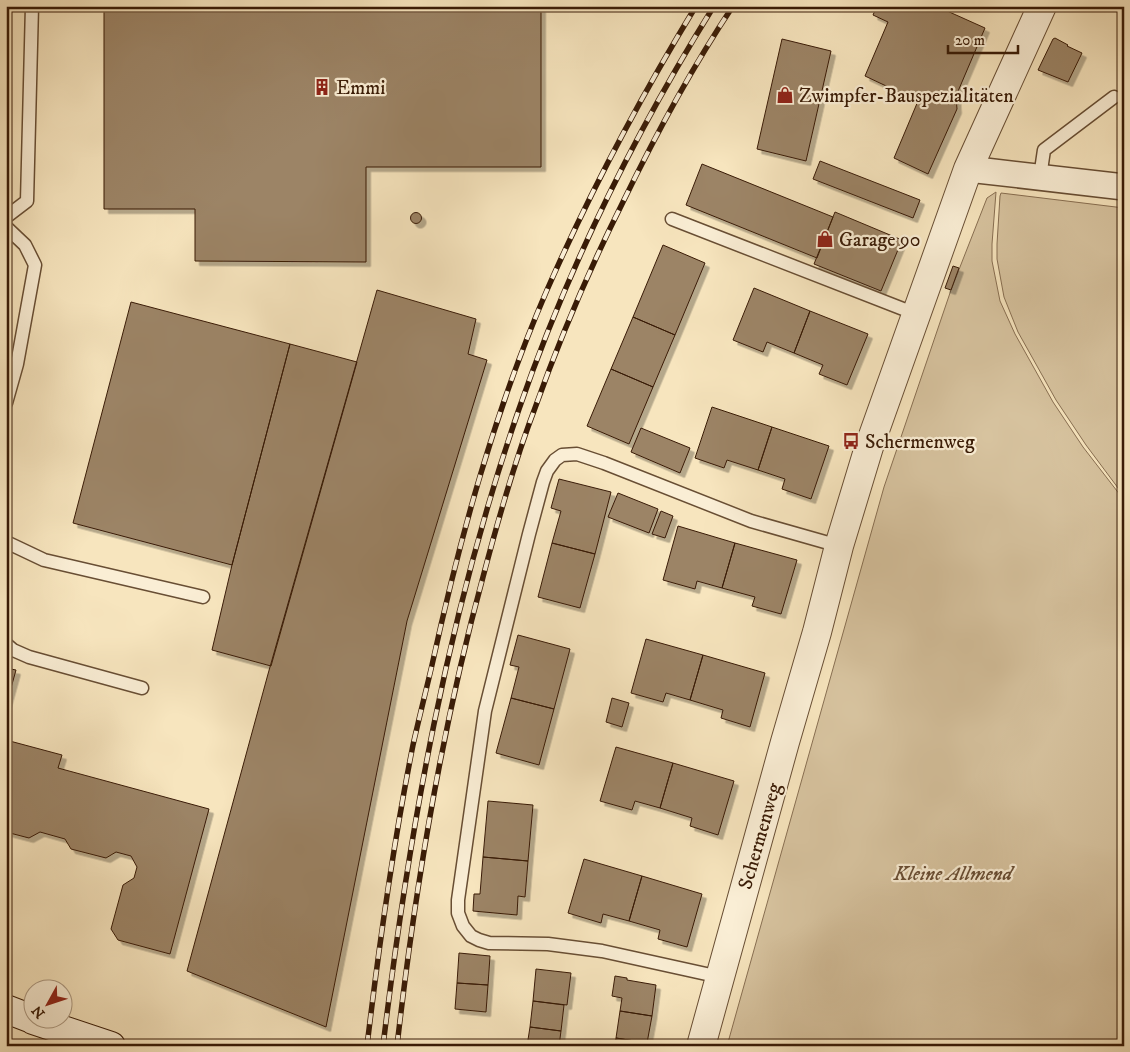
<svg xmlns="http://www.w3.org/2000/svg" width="1130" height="1052" font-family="'IM FELL DW Pica',serif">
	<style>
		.green { fill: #d7c39f; stroke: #886f52 }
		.building { fill: #9c8466; stroke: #391b06; filter: url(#shadow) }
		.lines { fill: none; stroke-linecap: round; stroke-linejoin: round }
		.service-casing { stroke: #684e34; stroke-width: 15 }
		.minor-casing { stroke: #684e34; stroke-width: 28 }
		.tertiary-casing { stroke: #684e34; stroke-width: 30 }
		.secondary-casing { stroke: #391b06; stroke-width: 30 }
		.service { stroke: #faeed5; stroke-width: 12 }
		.minor { stroke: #faeed5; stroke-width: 25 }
		.tertiary { stroke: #faeed5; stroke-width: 28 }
		.secondary { stroke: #faeed5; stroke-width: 28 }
		.rail-casing { stroke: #391b06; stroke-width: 5.5 }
		.rail { stroke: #faeed5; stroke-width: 4; stroke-dasharray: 11; stroke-linecap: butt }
		.labels { text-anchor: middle; stroke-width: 4.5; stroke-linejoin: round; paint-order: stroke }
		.poi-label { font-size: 20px; fill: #391b06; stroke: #faeed5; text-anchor: start }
		.street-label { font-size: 20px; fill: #391b06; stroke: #faeed5 }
		.park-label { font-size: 20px; font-style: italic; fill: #684d34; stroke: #faeed5 }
	</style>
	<defs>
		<filter id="shadow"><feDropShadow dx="4.5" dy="4.5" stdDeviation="0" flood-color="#0004"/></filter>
	</defs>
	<rect width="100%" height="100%" fill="#f7e5be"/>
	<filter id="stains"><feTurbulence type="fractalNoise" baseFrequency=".004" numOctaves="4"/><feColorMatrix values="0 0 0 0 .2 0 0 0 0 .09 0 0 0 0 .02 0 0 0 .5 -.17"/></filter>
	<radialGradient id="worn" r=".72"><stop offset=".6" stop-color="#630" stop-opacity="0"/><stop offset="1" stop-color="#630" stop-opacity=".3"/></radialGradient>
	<path class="green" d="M 996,192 L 992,244 L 992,261 L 1000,301 L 1015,334 L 1053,402 L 1083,447 L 1124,500 L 1124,1046 L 727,1046 L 884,487 L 951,290 L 987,198 Z
		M 1001,193 L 1124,208 L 1124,496 L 1086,445 L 1056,400 L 1018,332 L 1004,297 L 997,259 L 997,244 L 1000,196 Z"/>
	<path class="building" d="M 104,6 L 541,6 L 541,167 L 366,167 L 366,262 L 195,261 L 195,209 L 104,209 Z
		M 877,6 L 936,6 L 985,28 L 956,96 L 957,109 L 928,174 L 894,158 L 918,101 L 865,76 L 888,22 L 873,15 Z
		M 1055,38 L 1068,45 L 1067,46 L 1082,53 L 1068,82 L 1038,70 L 1053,39 Z
		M 782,39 L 831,51 L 806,161 L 757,149 Z
		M 820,161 L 920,200 L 913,218 L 813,179 Z
		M 702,164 L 833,217 L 817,258 L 686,205 Z
		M 835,212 L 902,240 L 881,291 L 814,264 Z
		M410.5 218a5.5 5.5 0 1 1 11 0a5.5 5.5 0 1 1-11 0Z
		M 663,245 L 705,263 L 675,335 L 633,317 Z
		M 953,266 L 959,268 L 951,290 L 945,288 Z
		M 754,288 L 810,311 L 794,353 L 767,342 L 763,352 L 733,340 Z
		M 377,290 L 476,319 L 468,354 L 487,360 L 407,621 L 326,1027 L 187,971 L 268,674 Z
		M 131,302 L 290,344 L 232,565 L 73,523 Z
		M 810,311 L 868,334 L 847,385 L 819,374 L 823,365 L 794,353 Z
		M 633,317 L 675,335 L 653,387 L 611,369 Z
		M 290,344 L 357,362 L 271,666 L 212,650 L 232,565 Z
		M 611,369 L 653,387 L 629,444 L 587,426 Z
		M 712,407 L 772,427 L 758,470 L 727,460 L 724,468 L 695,458 Z
		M 772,427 L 829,446 L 811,499 L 782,489 L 785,479 L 758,470 Z
		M 641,428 L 690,448 L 680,473 L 631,452 Z
		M 559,479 L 611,492 L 595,554 L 552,543 L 561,511 L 551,508 Z
		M 618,493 L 658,509 L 649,533 L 608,517 Z
		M 661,511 L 673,516 L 665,538 L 652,534 Z
		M 678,526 L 735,543 L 722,588 L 697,581 L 695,589 L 663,580 Z
		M 552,543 L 595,554 L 580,608 L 538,597 Z
		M 735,543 L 797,560 L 781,614 L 752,606 L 755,597 L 722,588 Z
		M 518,635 L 570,649 L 554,709 L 511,698 L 519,667 L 510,665 Z
		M 646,639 L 703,655 L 690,700 L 666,693 L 663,702 L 631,693 Z
		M 703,655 L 765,673 L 750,727 L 721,718 L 723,710 L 690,700 Z
		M 6,668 L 16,670 L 6,706 Z
		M 511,698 L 554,709 L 539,765 L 496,753 Z
		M 612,698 L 629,703 L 622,727 L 606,722 Z
		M 6,740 L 62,755 L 58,768 L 209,809 L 170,954 L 118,940 L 111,929 L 123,885 L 134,878 L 137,867 L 131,856 L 116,852 L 106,858 L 71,849 L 65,839 L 40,832 L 29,838 L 6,832 Z
		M 616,747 L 673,763 L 660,808 L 635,801 L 632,810 L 600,801 Z
		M 673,763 L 734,781 L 718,835 L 690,826 L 692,818 L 660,808 Z
		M 488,801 L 533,805 L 528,861 L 483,857 Z
		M 483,857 L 528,861 L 525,897 L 518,896 L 517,915 L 473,911 L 474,894 L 480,894 Z
		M 584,859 L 642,876 L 629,921 L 603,914 L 601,923 L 568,913 Z
		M 642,876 L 702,894 L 687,947 L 658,939 L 660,930 L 629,921 Z
		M 459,953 L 490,956 L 488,985 L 457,983 Z
		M 536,969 L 571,973 L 567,1005 L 533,1001 Z
		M 615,976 L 627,978 L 627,980 L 656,985 L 652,1016 L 620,1011 L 622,998 L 612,996 Z
		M 457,983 L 488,985 L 486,1012 L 455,1009 Z
		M 533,1001 L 564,1005 L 561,1031 L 530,1027 Z
		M 620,1011 L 652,1016 L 647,1043 L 616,1038 Z
		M 530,1027 L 561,1031 L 559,1046 L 527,1046 Z
		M 616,1038 L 647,1043 L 647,1046 L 615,1046 Z
		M 451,1041 L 482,1043 L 482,1046 L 451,1046 Z"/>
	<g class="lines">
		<g class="service-casing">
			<path id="service" d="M 1040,177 L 1044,150 L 1114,97
				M 6,217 L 27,201 L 32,6
				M 672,219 L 916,314
				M 6,227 L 25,245 L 35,265 L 17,364 L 6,403
				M 6,542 L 44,560 L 203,597
				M 6,644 L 13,650 L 29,657 L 142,688
				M 720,977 L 602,951 L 548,944 L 489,943 L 479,940 L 471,936 L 463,926 L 458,913 L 458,900 L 485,711 L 529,534 L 543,482 L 547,471 L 555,460 L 562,455 L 577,454 L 604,463 L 751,521 L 839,546"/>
		</g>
		<g class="minor-casing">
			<path id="minor" d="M 968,169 L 1124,187"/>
		</g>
		<g class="tertiary-casing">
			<path id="tertiary" d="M 701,1046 L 785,742 L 817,632 L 839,546 L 869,447 L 968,169 L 1042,6"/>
		</g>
		<g class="secondary-casing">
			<path id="secondary" d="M 6,1009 L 32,1019
				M 33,1020 L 111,1046"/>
		</g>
		<use href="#service" class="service"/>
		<use href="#minor" class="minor"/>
		<use href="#tertiary" class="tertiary"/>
		<use href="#secondary" class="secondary"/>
		<g class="rail-casing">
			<path id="rail" d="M 367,1046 C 379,945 393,845 413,745 C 419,718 426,691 432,665 C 460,537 495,410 547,290 C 590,192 640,98 696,6
				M 383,1046 C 409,830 448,614 519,409 C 568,267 635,133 714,6
				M 397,1046 C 415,888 441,731 483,577 C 498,520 514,463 535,408 C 560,338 589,270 622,204 C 655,136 691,69 733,6"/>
		</g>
		<use href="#rail" class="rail"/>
	</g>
	<defs>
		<g id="building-bare" transform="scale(1.35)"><path d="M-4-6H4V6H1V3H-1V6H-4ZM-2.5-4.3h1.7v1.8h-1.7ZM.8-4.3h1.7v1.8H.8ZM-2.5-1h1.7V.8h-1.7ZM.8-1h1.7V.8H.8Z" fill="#8f2418" stroke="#faeed5" stroke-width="2.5" paint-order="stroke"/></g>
		<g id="shop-bare" transform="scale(1.35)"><path d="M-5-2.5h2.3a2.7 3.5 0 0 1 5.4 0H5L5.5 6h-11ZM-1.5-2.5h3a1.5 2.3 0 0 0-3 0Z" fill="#8f2418" stroke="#faeed5" stroke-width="2.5" paint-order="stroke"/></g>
		<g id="bus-bare" transform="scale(1.35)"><path d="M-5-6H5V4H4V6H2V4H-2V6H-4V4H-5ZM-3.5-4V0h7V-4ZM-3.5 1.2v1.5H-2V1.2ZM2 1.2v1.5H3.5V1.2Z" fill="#8f2418" stroke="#faeed5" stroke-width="2.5" paint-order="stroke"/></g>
	</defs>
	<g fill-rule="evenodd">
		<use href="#building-bare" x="322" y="87"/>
		<use href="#shop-bare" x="785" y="95"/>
		<use href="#shop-bare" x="825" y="239"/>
		<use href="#bus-bare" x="851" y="441"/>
	</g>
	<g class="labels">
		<g class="poi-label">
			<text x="336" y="94">Emmi</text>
			<text x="799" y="102">Zwimpfer-Bauspezialitäten</text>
			<text x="839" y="246">Garage 90</text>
			<text x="865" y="448">Schermenweg</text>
		</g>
		<g class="street-label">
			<text transform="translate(759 836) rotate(-74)" y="7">Schermenweg</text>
		</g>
		<g class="park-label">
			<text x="953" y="880">Kleine Allmend</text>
		</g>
	</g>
	<rect width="1130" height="1052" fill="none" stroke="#f7e5be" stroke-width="25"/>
	<rect x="8" y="8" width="1115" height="1037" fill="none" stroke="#391b06" stroke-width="2.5"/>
	<rect x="12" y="12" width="1105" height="1027" fill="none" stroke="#391b06"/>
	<g transform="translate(48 1004) rotate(230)"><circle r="24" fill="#faeed5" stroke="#ad9a82"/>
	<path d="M0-4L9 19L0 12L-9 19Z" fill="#8f2418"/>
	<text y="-8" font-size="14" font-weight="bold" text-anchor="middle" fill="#391b06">N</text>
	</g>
	<path d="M948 45v8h70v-8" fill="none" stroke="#391b06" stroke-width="2.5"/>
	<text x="955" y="45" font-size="15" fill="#391b06" stroke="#faeed5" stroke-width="4" paint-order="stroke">20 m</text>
	<rect width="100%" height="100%" filter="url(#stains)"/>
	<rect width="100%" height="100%" fill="url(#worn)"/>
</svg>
